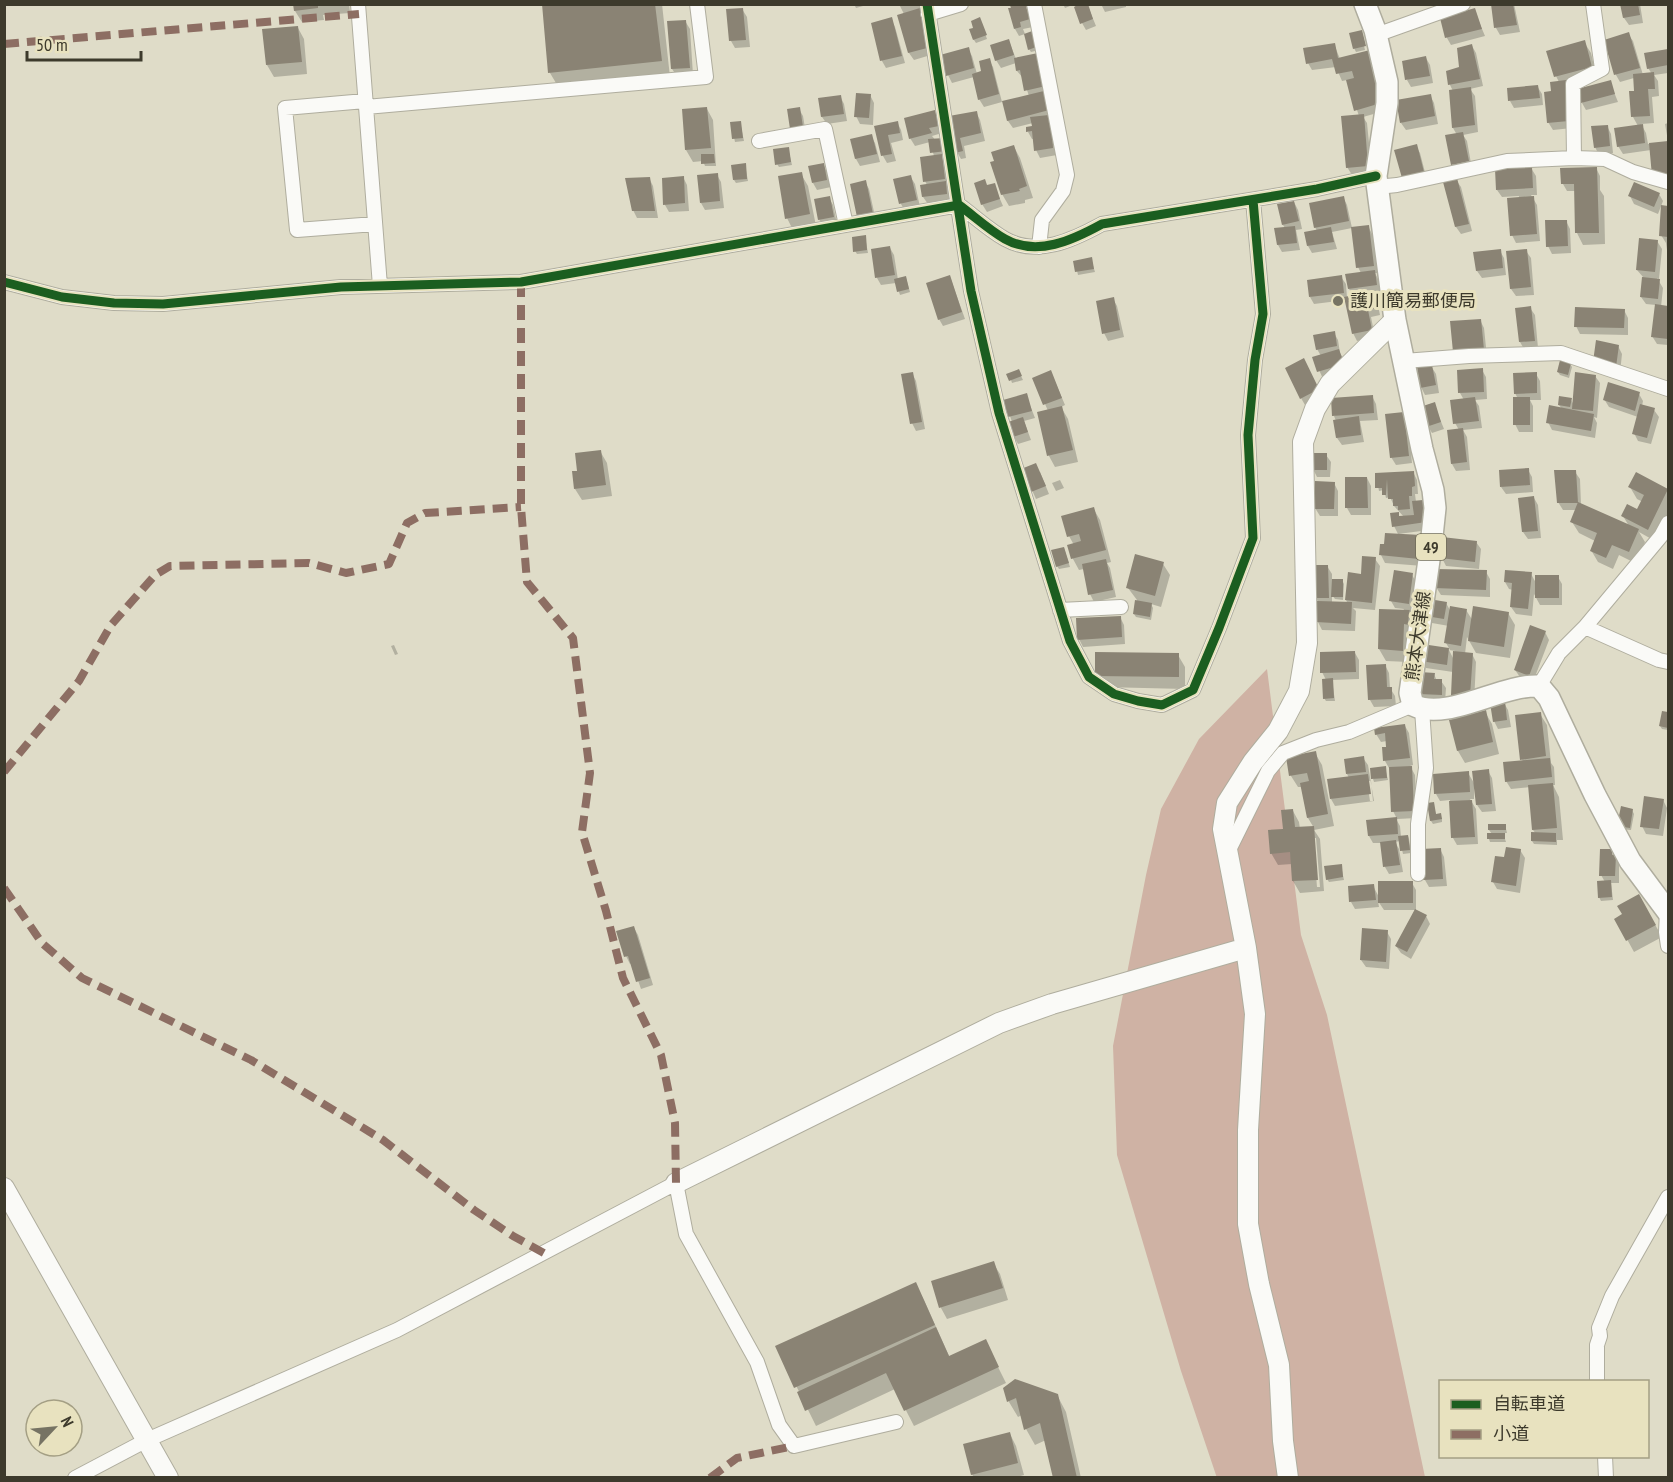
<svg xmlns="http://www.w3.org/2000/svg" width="1673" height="1482" font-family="'PT Sans Narrow','Noto Sans JP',sans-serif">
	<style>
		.forest { fill: #cfb2a4 }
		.shadow { fill: #0003; fill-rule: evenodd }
		.building { fill: #8a8374 }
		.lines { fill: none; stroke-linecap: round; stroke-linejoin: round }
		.street-casing { stroke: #afad9e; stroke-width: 16 }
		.secondary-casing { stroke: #afad9e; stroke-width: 22 }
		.primary-casing { stroke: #afad9e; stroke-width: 24 }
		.street { stroke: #fafaf7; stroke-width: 14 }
		.secondary { stroke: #fafaf7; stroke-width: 20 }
		.primary { stroke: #fafaf7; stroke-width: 21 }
		.quiet { stroke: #8d6e63; stroke-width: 8; stroke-dasharray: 15 8; stroke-linecap: butt }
		.cycleway-casing { stroke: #e8e2bf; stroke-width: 13 }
		.cycleway { stroke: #1b5e20; stroke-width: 9 }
		.poi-dot { fill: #767363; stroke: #e8e2bf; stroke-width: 2 }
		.labels { text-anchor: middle; stroke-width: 6; stroke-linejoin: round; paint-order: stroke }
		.shield { fill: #e8e2bf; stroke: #706c58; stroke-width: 1.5 }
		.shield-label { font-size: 16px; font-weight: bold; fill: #3d3a2c }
		.poi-label { font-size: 18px; fill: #3d3a2c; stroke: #e8e2bf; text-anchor: start }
		.street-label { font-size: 18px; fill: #3d3a2c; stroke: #e8e2bf }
	</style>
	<rect width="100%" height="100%" fill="#dfdcc8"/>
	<path class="forest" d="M 1267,669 L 1301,935 L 1327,1015 L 1425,1477 L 1217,1478 L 1181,1371 L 1117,1155 L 1113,1046 L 1146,875 L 1161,809 L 1199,739 Z"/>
	<path class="shadow" d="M 294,4 L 349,4 L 350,13 L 323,15 L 324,20 L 302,22 L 295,11 Z
		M 543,4 L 662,4 L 670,77 L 559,88 L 550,73 Z
		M 854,4 L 870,4 L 856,8 Z
		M 899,4 L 926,4 L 934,54 L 914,60 L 909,53 L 899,16 L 904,14 Z
		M 1010,4 L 1032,4 L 1033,27 L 1023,29 L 1025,34 L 1019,36 L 1015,29 Z
		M 1063,4 L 1075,4 L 1065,8 Z
		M 1087,4 L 1096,26 L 1086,30 L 1082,23 Z
		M 1101,4 L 1126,4 L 1126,7 L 1105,12 Z
		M 1492,4 L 1514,4 L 1520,32 L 1500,35 L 1496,28 Z
		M 1622,4 L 1640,4 L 1643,23 L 1629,25 L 1624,18 Z
		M 742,9 L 747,17 L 750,47 L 735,48 L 731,41 L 728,11 Z
		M 1474,10 L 1485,36 L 1451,45 L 1447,38 L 1442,19 Z
		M 891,19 L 895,27 L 905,63 L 886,68 L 882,61 L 873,24 Z
		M 685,21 L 690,29 L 693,75 L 677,76 L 672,69 Z
		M 981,22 L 987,39 L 976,43 L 974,40 L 975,29 Z
		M 298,28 L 304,39 L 307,74 L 274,77 L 267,65 L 264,31 Z
		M 1361,33 L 1365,50 L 1356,52 L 1354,48 Z
		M 1628,34 L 1633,41 L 1643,75 L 1652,74 L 1648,68 L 1646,54 L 1668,50 L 1668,73 L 1654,75 L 1658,81 L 1659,96 L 1652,97 L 1654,123 L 1641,124 L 1646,133 L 1648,144 L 1668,142 L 1668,187 L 1660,188 L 1654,176 L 1651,150 L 1623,154 L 1618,146 L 1638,126 L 1633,117 L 1636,92 L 1634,78 L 1620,82 L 1616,75 L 1606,41 Z
		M 1036,35 L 1039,50 L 1031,52 L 1029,49 Z
		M 1009,41 L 1016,59 L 1037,55 L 1057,155 L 1040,158 L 1036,150 L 1034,139 L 1032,139 L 1028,132 L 1033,127 L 1033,123 L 1013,128 L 1008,121 L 1004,102 L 1029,96 L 1023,78 L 1017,71 L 1016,63 L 1001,68 L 996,60 Z
		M 1584,42 L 1591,53 L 1597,79 L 1568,86 L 1572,128 L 1553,130 L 1548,122 L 1553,92 L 1559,82 L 1556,76 Z
		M 1334,44 L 1340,59 L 1374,59 L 1384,111 L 1363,117 L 1367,123 L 1372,173 L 1352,175 L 1347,167 L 1359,116 L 1347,80 L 1342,81 L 1336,67 L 1312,70 L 1308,63 Z
		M 1472,46 L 1476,53 L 1483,86 L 1470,89 L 1475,96 L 1478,132 L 1463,135 L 1467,141 L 1472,169 L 1457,172 L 1453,164 L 1457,135 L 1453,128 L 1451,91 L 1453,91 L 1450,85 L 1447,72 L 1461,69 Z
		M 968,49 L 972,56 L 977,74 L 983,72 L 989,60 L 993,67 L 1002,102 L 984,107 L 979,99 L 974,77 L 952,83 L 948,75 Z
		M 1426,58 L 1430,65 L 1433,83 L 1411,87 L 1407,80 Z
		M 1610,82 L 1618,102 L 1586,110 L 1582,103 Z
		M 1537,86 L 1542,94 L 1543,105 L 1514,108 L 1510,101 Z
		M 870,95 L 874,103 L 873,125 L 860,124 L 856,116 Z
		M 1430,95 L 1434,103 L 1438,124 L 1406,130 L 1401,123 Z
		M 840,96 L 844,104 L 847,121 L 827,124 L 822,117 L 820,99 Z
		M 707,109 L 713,120 L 716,166 L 705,166 L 703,161 L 693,162 L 686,150 Z
		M 799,109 L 803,116 L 806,134 L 789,111 Z
		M 934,112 L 942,133 L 932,136 L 947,154 L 940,155 L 945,163 L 947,186 L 951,201 L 928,204 L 923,197 L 927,185 L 925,181 L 934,156 L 930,142 L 915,146 L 910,138 Z
		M 976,112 L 980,120 L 985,141 L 964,146 L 966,158 L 961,159 L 957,152 L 951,118 Z
		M 740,122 L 744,141 L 735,142 L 731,123 Z
		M 897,122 L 901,130 L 903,140 L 891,143 L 896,161 L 887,163 L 883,156 L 876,127 Z
		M 1668,123 L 1668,141 L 1665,124 Z
		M 1607,126 L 1611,134 L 1613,153 L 1599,155 L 1595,147 Z
		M 871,136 L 875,143 L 880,162 L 860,166 L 856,159 L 852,140 Z
		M 1416,146 L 1420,153 L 1427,180 L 1408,185 Z
		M 1014,147 L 1020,158 L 1033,198 L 1025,200 L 1025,203 L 1009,206 L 1002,194 Z
		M 788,148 L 792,165 L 779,167 L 777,164 Z
		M 823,164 L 827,172 L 831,187 L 817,190 L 813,183 Z
		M 745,165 L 748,181 L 736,183 L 734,180 Z
		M 1531,168 L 1536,176 L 1537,195 L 1531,195 L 1537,205 L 1540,241 L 1516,243 L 1512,235 L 1519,196 L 1502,197 L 1497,190 Z
		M 1596,168 L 1600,176 L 1600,190 L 1604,196 L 1605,244 L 1583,245 L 1577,233 L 1576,191 L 1567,191 L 1563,184 Z
		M 801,174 L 808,186 L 816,226 L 793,230 L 787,218 Z
		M 717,175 L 721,182 L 724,208 L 705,210 L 701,203 Z
		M 910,176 L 915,184 L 920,207 L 905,211 L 901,204 Z
		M 683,177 L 687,185 L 689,211 L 669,212 L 665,205 L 663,179 Z
		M 649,178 L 653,186 L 658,218 L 637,218 L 633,210 Z
		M 1456,180 L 1461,187 L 1472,231 L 1461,234 L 1456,227 L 1445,183 Z
		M 865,182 L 869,189 L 876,221 L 863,224 Z
		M 994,185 L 1003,206 L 987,212 L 982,204 Z
		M 1659,194 L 1663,201 L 1658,214 L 1634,204 L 1630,196 Z
		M 1343,197 L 1347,205 L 1352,228 L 1332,232 L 1337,249 L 1312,253 L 1308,246 L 1317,231 L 1315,227 Z
		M 829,198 L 833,205 L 837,224 L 823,227 L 819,219 Z
		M 1294,202 L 1298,210 L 1302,229 L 1296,230 L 1300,250 L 1282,252 L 1278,245 L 1285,228 L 1283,225 Z
		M 1663,207 L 1668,207 L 1668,257 L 1666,243 L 1661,235 Z
		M 1566,221 L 1570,229 L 1571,253 L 1552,254 L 1548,246 Z
		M 1368,226 L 1372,234 L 1378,273 L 1375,273 L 1378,279 L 1380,292 L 1373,293 L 1377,301 L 1380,315 L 1371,317 L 1375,337 L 1357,341 L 1353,333 L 1346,300 L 1314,304 L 1310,297 L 1341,277 L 1346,284 L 1347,298 L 1354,297 L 1349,289 L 1361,273 L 1358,267 Z
		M 865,237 L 868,253 L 857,254 L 855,251 Z
		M 1657,241 L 1662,249 L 1659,279 L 1657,278 L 1663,288 L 1661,307 L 1668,308 L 1668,345 L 1657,344 L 1652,336 L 1656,305 L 1646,304 L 1641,297 L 1643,277 L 1637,270 Z
		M 890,248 L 894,255 L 898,280 L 906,278 L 910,292 L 900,295 L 896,283 L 881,285 L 877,278 Z
		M 1500,251 L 1504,258 L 1506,275 L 1482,278 L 1477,271 Z
		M 1526,251 L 1531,258 L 1534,295 L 1516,296 L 1511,289 L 1508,253 Z
		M 1091,259 L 1095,272 L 1078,275 L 1075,262 Z
		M 950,277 L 965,319 L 943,326 L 939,319 Z
		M 1113,299 L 1117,306 L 1124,337 L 1108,341 L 1104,333 Z
		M 1530,308 L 1535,315 L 1538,348 L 1524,349 L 1520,342 Z
		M 1624,310 L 1628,318 L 1628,335 L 1580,334 L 1576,326 Z
		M 1480,320 L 1484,328 L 1487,357 L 1455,352 Z
		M 1334,333 L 1338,340 L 1340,353 L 1343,358 L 1323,379 L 1314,358 L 1321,356 L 1317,349 Z
		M 1618,346 L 1622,354 L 1620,373 L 1599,369 Z
		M 1303,360 L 1322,397 L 1305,405 L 1301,398 Z
		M 1570,364 L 1572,367 L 1569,378 L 1560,375 L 1558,372 Z
		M 1431,366 L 1436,374 L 1439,393 L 1425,395 L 1421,387 Z
		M 1482,370 L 1486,377 L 1487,399 L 1475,400 L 1479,406 L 1482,428 L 1463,430 L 1467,437 L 1470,470 L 1456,471 L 1452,464 L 1459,430 L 1455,423 L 1464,400 L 1460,393 Z
		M 1051,372 L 1065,405 L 1061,407 L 1068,419 L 1078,462 L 1055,467 L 1049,456 L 1048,411 L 1034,378 Z
		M 912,373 L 916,381 L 925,429 L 916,431 L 912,423 Z
		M 1020,374 L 1023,380 L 1012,383 L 1011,380 Z
		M 1536,374 L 1540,381 L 1541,400 L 1530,400 L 1533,406 L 1533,432 L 1519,432 L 1515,424 L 1518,399 L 1515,393 Z
		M 1595,376 L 1600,383 L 1597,418 L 1594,417 L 1597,423 L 1595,438 L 1552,430 L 1548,422 L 1562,409 L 1559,405 L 1571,400 L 1574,405 Z
		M 1639,394 L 1643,401 L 1642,406 L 1654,410 L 1659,417 L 1651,444 L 1638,441 L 1634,433 L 1638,417 L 1609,407 L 1604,399 Z
		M 1026,395 L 1035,418 L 1024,421 L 1031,440 L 1018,444 L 1014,437 L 1012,422 L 1005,401 Z
		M 1372,396 L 1376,404 L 1378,420 L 1360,421 L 1364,442 L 1342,445 L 1337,438 L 1336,421 L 1334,416 Z
		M 1434,404 L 1444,429 L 1432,433 L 1428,426 Z
		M 1403,414 L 1408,421 L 1412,463 L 1396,465 L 1391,457 Z
		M 600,451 L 607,463 L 612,496 L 582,500 L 575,489 L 579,472 Z
		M 1326,455 L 1331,462 L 1330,477 L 1317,477 L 1313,469 Z
		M 1023,470 L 1040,472 L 1049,494 L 1036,499 Z
		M 1528,470 L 1532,477 L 1533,492 L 1506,494 L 1501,487 Z
		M 1413,472 L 1417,480 L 1418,494 L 1415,494 L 1416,502 L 1422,501 L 1426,509 L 1429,530 L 1398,534 L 1394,526 L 1398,514 L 1400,518 L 1404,517 L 1394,506 L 1390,497 L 1386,498 L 1384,490 L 1379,491 L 1376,475 Z
		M 1575,472 L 1580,479 L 1581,505 L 1629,526 L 1623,516 L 1638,511 L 1643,502 L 1637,499 L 1630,487 L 1637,474 L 1668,490 L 1668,514 L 1655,541 L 1639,532 L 1645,542 L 1635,563 L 1619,555 L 1613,569 L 1598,562 L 1591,550 L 1595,541 L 1579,533 L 1572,522 L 1577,510 L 1563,510 L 1558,502 Z
		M 1367,478 L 1371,486 L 1371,515 L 1351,515 L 1347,508 Z
		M 1060,480 L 1064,488 L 1056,491 L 1052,483 Z
		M 1334,483 L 1338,491 L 1338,516 L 1320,516 L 1315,508 Z
		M 1534,498 L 1538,505 L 1541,538 L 1528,539 L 1523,532 Z
		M 1093,508 L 1100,520 L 1111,562 L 1107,563 L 1110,568 L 1116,597 L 1094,602 L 1090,594 L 1084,569 L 1079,570 L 1073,559 L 1069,546 L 1074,545 L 1069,536 Z
		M 1420,537 L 1424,544 L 1423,566 L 1385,563 L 1381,555 Z
		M 1476,542 L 1481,549 L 1479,569 L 1446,566 L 1442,558 Z
		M 1064,548 L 1070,567 L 1059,569 L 1057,566 Z
		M 1375,559 L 1380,566 L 1375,610 L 1353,608 L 1356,611 L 1355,631 L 1322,630 L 1318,622 L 1318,602 L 1316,598 L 1327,566 L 1332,574 L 1332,580 L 1342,580 L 1344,584 L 1343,600 L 1335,599 L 1332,595 L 1332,603 L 1348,604 L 1346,600 Z
		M 1163,564 L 1170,575 L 1161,607 L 1151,604 L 1153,608 L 1151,620 L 1136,617 L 1134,614 L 1137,600 L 1128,588 Z
		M 1486,572 L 1490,579 L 1490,597 L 1441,595 L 1436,587 Z
		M 1531,574 L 1536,583 L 1558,577 L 1562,584 L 1562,605 L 1540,605 L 1534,594 L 1532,616 L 1516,614 L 1511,607 L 1513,590 L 1509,589 L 1505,582 Z
		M 1412,575 L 1416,582 L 1412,611 L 1408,610 L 1416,623 L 1409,662 L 1386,661 L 1379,649 L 1380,611 L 1403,611 L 1404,609 L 1395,608 L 1391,601 Z
		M 1446,603 L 1451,612 L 1466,610 L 1473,621 L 1508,613 L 1515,625 L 1510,658 L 1476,653 L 1467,637 L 1465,654 L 1472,654 L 1476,662 L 1474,703 L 1456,702 L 1452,694 L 1453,672 L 1426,668 L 1422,661 L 1424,646 L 1450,650 L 1446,643 L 1449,626 L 1432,623 L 1428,615 ZM 1449,650 L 1455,651 L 1454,660 Z
		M 1120,617 L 1124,625 L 1125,644 L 1083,647 L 1079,639 Z
		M 1545,632 L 1549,640 L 1533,682 L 1520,677 L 1515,670 Z
		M 394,645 L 398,654 L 395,655 L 391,646 Z
		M 1355,653 L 1359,660 L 1359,679 L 1332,680 L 1335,701 L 1326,701 L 1324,698 L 1326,680 L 1322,672 Z
		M 1178,655 L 1185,667 L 1185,689 L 1103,687 L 1097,676 Z
		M 1385,665 L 1389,673 L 1390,688 L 1395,696 L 1396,706 L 1374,707 L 1370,700 Z
		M 1434,674 L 1437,681 L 1441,681 L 1446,688 L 1445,702 L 1425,702 L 1421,694 Z
		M 1504,703 L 1508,710 L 1511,727 L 1498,729 L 1494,721 Z
		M 1485,712 L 1492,724 L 1499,754 L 1465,763 L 1458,751 L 1450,721 Z
		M 1663,713 L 1668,714 L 1668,730 L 1662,729 L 1660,726 Z
		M 1540,714 L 1547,725 L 1551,763 L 1554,767 L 1555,785 L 1553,785 L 1559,797 L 1563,840 L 1557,840 L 1557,845 L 1534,844 L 1532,841 L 1536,834 L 1533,830 L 1530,787 L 1511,789 L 1506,781 L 1523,762 L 1522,759 Z
		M 1405,726 L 1409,733 L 1413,765 L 1410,766 L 1415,775 L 1417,818 L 1396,819 L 1400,826 L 1401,837 L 1408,836 L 1409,839 L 1411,853 L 1403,854 L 1400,841 L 1395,842 L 1399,849 L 1403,872 L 1389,874 L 1385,867 L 1381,843 L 1373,843 L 1369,836 L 1368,821 L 1397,819 L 1393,811 L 1389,768 L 1385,761 L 1383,749 L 1388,748 L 1387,741 L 1381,742 L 1376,734 Z
		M 1315,753 L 1322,765 L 1334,826 L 1314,830 L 1320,839 L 1324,891 L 1300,893 L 1293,881 L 1292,864 L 1278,865 L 1271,853 L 1293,811 L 1299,822 L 1300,829 L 1314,828 L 1308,818 L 1302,787 L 1298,787 L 1291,776 L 1287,758 ZM 1313,838 L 1316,838 L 1320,887 L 1317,887 Z
		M 1363,758 L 1368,765 L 1374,801 L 1335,806 L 1331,799 L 1349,778 L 1347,774 ZM 1367,781 L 1371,781 L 1373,801 L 1370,801 Z
		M 1385,768 L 1388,780 L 1374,782 L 1373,779 Z
		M 1488,771 L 1492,778 L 1496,811 L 1482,812 L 1477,805 Z
		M 1468,773 L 1474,783 L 1474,799 L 1470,799 L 1476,809 L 1478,844 L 1457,845 L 1453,838 L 1450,800 L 1440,801 L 1436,794 Z
		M 1663,800 L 1667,808 L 1663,836 L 1646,834 L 1642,826 Z
		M 1433,803 L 1436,815 L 1442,818 L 1442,822 L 1433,824 L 1431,821 Z
		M 1632,810 L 1634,814 L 1631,830 L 1620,829 Z
		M 1505,825 L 1507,833 L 1503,833 L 1506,842 L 1490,842 L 1489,839 L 1492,834 L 1489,830 Z
		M 1440,849 L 1444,857 L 1447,886 L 1429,887 L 1425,880 Z
		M 1520,850 L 1525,858 L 1520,893 L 1497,889 L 1493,882 L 1505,859 Z
		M 1611,851 L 1619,864 L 1619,883 L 1611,883 L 1613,900 L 1601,901 L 1599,897 L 1605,882 L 1601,875 Z
		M 1341,866 L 1344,880 L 1329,882 L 1327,879 Z
		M 1412,883 L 1416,890 L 1416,911 L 1426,916 L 1430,924 L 1411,959 L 1401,953 L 1396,946 L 1415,910 L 1384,910 L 1378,901 L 1379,907 L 1355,909 L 1351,902 L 1373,886 L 1379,897 Z
		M 1639,896 L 1662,937 L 1634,952 L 1616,919 L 1624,915 Z
		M 634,928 L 638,935 L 653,985 L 641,989 L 632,963 L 630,964 L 626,956 Z
		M 1387,932 L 1391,939 L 1389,969 L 1366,967 L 1361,960 Z
		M 993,1263 L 1000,1274 L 1008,1300 L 947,1319 L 941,1308 L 932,1282 Z
		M 915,1284 L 924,1300 L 950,1358 L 985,1341 L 1006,1383 L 914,1426 L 895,1389 L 816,1426 L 777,1347 Z
		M 1005,1388 L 1057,1395 L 1066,1412 L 1081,1478 L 1054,1478 L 1046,1440 L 1035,1445 L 1026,1429 L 1022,1415 L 1018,1417 L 1009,1402 Z
		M 1010,1434 L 1016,1446 L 1024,1475 L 1013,1478 L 974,1478 L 972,1474 Z"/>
	<path class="building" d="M 293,4 L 318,4 L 318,8 L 294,11 Z
		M 542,4 L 655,4 L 662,61 L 548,73 Z
		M 1010,4 L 1032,4 L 1026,7 L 1030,19 L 1020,22 L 1021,27 L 1014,29 L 1008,8 L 1011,8 Z
		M 1079,4 L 1088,4 L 1093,19 L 1080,24 L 1074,7 Z
		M 1491,4 L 1513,4 L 1517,25 L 1494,28 Z
		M 1620,4 L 1638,4 L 1640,15 L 1623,18 Z
		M 743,8 L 746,40 L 729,41 L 726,9 Z
		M 920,8 L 931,47 L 908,53 L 897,15 Z
		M 1475,8 L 1482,29 L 1445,38 L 1440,18 Z
		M 892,17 L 902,56 L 880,61 L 871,23 Z
		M 980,17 L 987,35 L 973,40 L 969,29 L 973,28 L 971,21 Z
		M 686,20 L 690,68 L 671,69 L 667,21 Z
		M 298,26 L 302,62 L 266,65 L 262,29 Z
		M 1035,30 L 1039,46 L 1028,50 L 1024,34 Z
		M 1362,30 L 1366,46 L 1353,49 L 1349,33 Z
		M 1629,32 L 1640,68 L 1614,75 L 1604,40 Z
		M 1009,39 L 1014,55 L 995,61 L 990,45 Z
		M 1585,40 L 1592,67 L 1554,77 L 1546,51 Z
		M 1335,43 L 1338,58 L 1370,50 L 1382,89 L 1381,103 L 1354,111 L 1346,80 L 1354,78 L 1352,71 L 1336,74 L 1332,59 L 1306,64 L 1303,48 Z
		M 1472,44 L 1480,79 L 1448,85 L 1446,71 L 1459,67 L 1457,48 Z
		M 969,47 L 974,68 L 946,76 L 940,55 Z
		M 1668,49 L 1668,65 L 1647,69 L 1644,53 Z
		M 1038,53 L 1046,86 L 1024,91 L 1020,70 L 1016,71 L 1014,58 Z
		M 1426,56 L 1430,76 L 1405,80 L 1402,61 Z
		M 990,58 L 999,94 L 978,100 L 972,74 L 981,71 L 979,61 Z
		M 1654,72 L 1655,89 L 1648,89 L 1650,116 L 1631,117 L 1629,91 L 1634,91 L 1633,74 Z
		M 1566,80 L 1569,121 L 1547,123 L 1544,92 L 1551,91 L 1550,82 Z
		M 1611,80 L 1615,94 L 1581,103 L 1577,89 Z
		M 1538,85 L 1540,98 L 1508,101 L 1507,88 Z
		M 1471,87 L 1475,125 L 1452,128 L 1449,90 Z
		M 1048,90 L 1053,109 L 1007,121 L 1002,101 Z
		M 856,93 L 871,94 L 869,118 L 854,117 Z
		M 1431,94 L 1435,116 L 1400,123 L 1396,100 Z
		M 841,95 L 844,114 L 821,117 L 818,98 Z
		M 707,107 L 711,148 L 685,150 L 682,109 Z
		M 800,107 L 803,127 L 790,129 L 787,109 Z
		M 935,110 L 939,126 L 929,128 L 932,133 L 909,139 L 904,118 Z
		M 977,111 L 981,133 L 960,138 L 963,151 L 955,153 L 949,116 Z
		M 1364,114 L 1368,166 L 1346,168 L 1341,116 Z
		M 1049,115 L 1058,130 L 1052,131 L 1053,148 L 1034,151 L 1032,131 L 1026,132 L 1026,127 L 1032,126 L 1030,117 Z
		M 741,121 L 743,138 L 732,139 L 730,122 Z
		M 898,121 L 900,133 L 888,135 L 892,154 L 881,156 L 874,126 Z
		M 1643,124 L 1645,143 L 1617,147 L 1614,128 Z
		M 1608,125 L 1610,146 L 1594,148 L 1591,126 Z
		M 1463,132 L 1469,161 L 1451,165 L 1445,135 Z
		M 872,134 L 877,154 L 855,159 L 850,139 Z
		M 945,138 L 946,151 L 930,153 L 928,139 Z
		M 1668,141 L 1668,175 L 1652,176 L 1649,143 Z
		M 1417,144 L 1424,172 L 1402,178 L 1394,150 Z
		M 1014,145 L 1027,186 L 1019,189 L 1020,191 L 1001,195 L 990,162 L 994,161 L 991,152 Z
		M 789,147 L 791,162 L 775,165 L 773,149 Z
		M 701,154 L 714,154 L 715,163 L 701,164 Z
		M 942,154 L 945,179 L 923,182 L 920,157 Z
		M 746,163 L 747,179 L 733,180 L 731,165 Z
		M 824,163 L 827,180 L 812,183 L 808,166 Z
		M 1532,167 L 1533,188 L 1496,190 L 1495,169 Z
		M 1597,167 L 1599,233 L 1575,233 L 1574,184 L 1561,184 L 1560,168 Z
		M 802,172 L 810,214 L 785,219 L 778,176 Z
		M 718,173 L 720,201 L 700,203 L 697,175 Z
		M 911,175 L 917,200 L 899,204 L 893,179 Z
		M 684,176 L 685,203 L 663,205 L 662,178 Z
		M 650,177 L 655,211 L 632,211 L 625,178 Z
		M 1457,178 L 1469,224 L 1455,227 L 1443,182 Z
		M 985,179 L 987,185 L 995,183 L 1000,199 L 981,205 L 974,183 Z
		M 866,180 L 873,214 L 857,217 L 850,184 Z
		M 946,181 L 947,194 L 922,197 L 920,185 Z
		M 1634,182 L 1660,193 L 1654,207 L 1628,196 Z
		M 830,196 L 834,217 L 818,220 L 814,199 Z
		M 1344,196 L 1349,221 L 1314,228 L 1309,203 Z
		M 1534,196 L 1537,234 L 1510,236 L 1507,198 Z
		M 1294,201 L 1299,221 L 1282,225 L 1277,204 Z
		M 1661,205 L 1668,206 L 1668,237 L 1659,236 Z
		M 1545,220 L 1567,220 L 1568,246 L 1546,247 Z
		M 1369,225 L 1374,266 L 1356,268 L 1351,227 Z
		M 1295,226 L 1297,243 L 1277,245 L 1274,228 Z
		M 1331,227 L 1334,242 L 1307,246 L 1304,232 Z
		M 866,235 L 867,250 L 853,252 L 852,237 Z
		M 1639,238 L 1658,240 L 1655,272 L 1636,270 Z
		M 890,246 L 895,275 L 875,278 L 871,249 Z
		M 1501,249 L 1503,268 L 1476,271 L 1473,252 Z
		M 1527,249 L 1531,287 L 1510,289 L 1506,251 Z
		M 1092,257 L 1094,269 L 1075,272 L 1073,261 Z
		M 1375,270 L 1377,285 L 1348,289 L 1345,274 Z
		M 950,275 L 962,312 L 938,320 L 926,283 Z
		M 1342,275 L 1344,293 L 1309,297 L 1307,280 Z
		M 906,276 L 909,289 L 897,292 L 894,279 Z
		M 1642,277 L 1660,279 L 1658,299 L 1640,297 Z
		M 1373,291 L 1377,308 L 1368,310 L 1372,330 L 1352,334 L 1344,297 Z
		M 1114,297 L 1120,330 L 1102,334 L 1096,301 Z
		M 1655,304 L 1668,306 L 1668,339 L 1651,337 Z
		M 1531,306 L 1535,341 L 1519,342 L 1515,308 Z
		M 1575,307 L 1625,309 L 1624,328 L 1574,327 Z
		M 1481,319 L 1484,350 L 1453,352 L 1450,321 Z
		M 1335,331 L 1337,346 L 1316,350 L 1313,335 Z
		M 1596,340 L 1619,345 L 1616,367 L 1593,362 Z
		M 1339,349 L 1344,364 L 1317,372 L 1312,357 Z
		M 1304,358 L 1319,389 L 1300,399 L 1285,368 Z
		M 1560,360 L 1571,363 L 1568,375 L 1557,372 Z
		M 1432,365 L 1436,385 L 1420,388 L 1417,367 Z
		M 1483,368 L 1484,392 L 1458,393 L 1457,370 Z
		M 1019,369 L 1022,376 L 1009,381 L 1006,374 Z
		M 1051,370 L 1062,398 L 1043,405 L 1032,378 Z
		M 913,372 L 922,422 L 910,424 L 901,374 Z
		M 1537,372 L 1537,393 L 1514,394 L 1513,373 Z
		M 1575,372 L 1596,375 L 1593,411 L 1572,409 Z
		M 1608,382 L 1640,392 L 1635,411 L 1603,400 Z
		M 1027,393 L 1032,411 L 1008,417 L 1003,400 Z
		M 1373,395 L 1374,413 L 1332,416 L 1331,398 Z
		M 1559,396 L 1572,398 L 1570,407 L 1558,405 Z
		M 1475,397 L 1479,421 L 1453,424 L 1450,400 Z
		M 1513,397 L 1530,397 L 1530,425 L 1513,425 Z
		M 1435,402 L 1441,422 L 1426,427 L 1420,407 Z
		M 1640,404 L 1655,408 L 1647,438 L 1632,434 Z
		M 1549,405 L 1594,414 L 1591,431 L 1546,423 Z
		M 1062,406 L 1073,450 L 1047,456 L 1037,412 Z
		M 1404,412 L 1409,456 L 1390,458 L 1385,414 Z
		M 1359,416 L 1361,435 L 1336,438 L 1333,420 Z
		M 1023,417 L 1028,432 L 1013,437 L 1008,422 Z
		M 1463,428 L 1467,462 L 1451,464 L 1447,430 Z
		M 601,450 L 606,485 L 574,489 L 572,471 L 577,471 L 575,453 Z
		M 1312,453 L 1327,453 L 1327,470 L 1311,470 Z
		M 1036,463 L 1046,486 L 1031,492 L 1021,469 Z
		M 1529,468 L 1530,485 L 1500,487 L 1499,470 Z
		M 1554,470 L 1576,470 L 1578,503 L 1557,503 Z
		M 1414,471 L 1415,486 L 1412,487 L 1412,496 L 1409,496 L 1410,509 L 1398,510 L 1398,506 L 1393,506 L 1393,499 L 1388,499 L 1387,479 L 1386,495 L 1382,495 L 1382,488 L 1375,488 L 1375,473 Z
		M 1636,472 L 1668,489 L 1648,530 L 1621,516 L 1627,504 L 1637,509 L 1644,495 L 1628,487 Z
		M 1345,477 L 1367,477 L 1368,508 L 1345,508 Z
		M 1315,481 L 1335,482 L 1334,509 L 1314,509 Z
		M 1534,496 L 1538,531 L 1522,532 L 1518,498 Z
		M 1423,500 L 1426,522 L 1392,527 L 1390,513 L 1399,512 L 1399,516 L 1414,515 L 1412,501 Z
		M 1578,502 L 1639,529 L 1629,552 L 1612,545 L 1606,558 L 1590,551 L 1597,533 L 1570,522 Z
		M 1094,507 L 1106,550 L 1071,559 L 1067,545 L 1081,541 L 1079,534 L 1067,537 L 1061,516 Z
		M 1385,533 L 1421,535 L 1419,559 L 1379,555 L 1380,544 L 1384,544 Z
		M 1442,537 L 1477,541 L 1475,562 L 1440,558 Z
		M 1064,547 L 1069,563 L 1056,567 L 1051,550 Z
		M 1135,554 L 1164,562 L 1155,596 L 1126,588 Z
		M 1362,556 L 1376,557 L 1372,603 L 1345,600 L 1348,572 L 1361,574 Z
		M 1106,559 L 1113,590 L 1088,595 L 1082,564 Z
		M 1314,565 L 1328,565 L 1329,598 L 1314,598 Z
		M 1435,569 L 1487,570 L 1486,590 L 1435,588 Z
		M 1394,570 L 1413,573 L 1409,604 L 1389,601 Z
		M 1505,570 L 1532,572 L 1528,609 L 1510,607 L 1512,583 L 1504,582 Z
		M 1535,575 L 1559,575 L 1559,598 L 1535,598 Z
		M 1332,579 L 1343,579 L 1343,597 L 1331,597 Z
		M 1429,599 L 1447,602 L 1444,619 L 1426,616 Z
		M 1135,600 L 1152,603 L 1150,617 L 1133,614 Z
		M 1317,601 L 1352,602 L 1351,624 L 1316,622 Z
		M 1450,606 L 1467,609 L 1461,646 L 1444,643 Z
		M 1473,606 L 1509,612 L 1504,647 L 1468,641 Z
		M 1379,609 L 1410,610 L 1409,625 L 1404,624 L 1403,651 L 1378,649 Z
		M 1121,616 L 1122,637 L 1077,640 L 1076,618 Z
		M 1530,625 L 1546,631 L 1529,676 L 1514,670 Z
		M 1422,644 L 1449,648 L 1447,665 L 1420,661 Z
		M 1355,651 L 1356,672 L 1320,673 L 1320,652 Z
		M 1453,651 L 1473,653 L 1470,696 L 1451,695 Z
		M 1095,652 L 1179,653 L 1179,677 L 1095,676 Z
		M 1386,664 L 1387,687 L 1392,687 L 1392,699 L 1368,700 L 1366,665 Z
		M 1420,672 L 1435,673 L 1434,679 L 1442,679 L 1442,695 L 1419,694 Z
		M 1333,678 L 1334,698 L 1323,699 L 1322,679 Z
		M 1505,701 L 1507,720 L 1493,722 L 1490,703 Z
		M 1486,710 L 1493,742 L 1457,751 L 1449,720 Z
		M 1662,711 L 1668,712 L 1668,728 L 1659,726 Z
		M 1541,712 L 1546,756 L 1520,760 L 1515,715 Z
		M 1405,724 L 1410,758 L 1383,761 L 1382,747 L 1386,747 L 1385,733 L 1375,735 L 1374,728 Z
		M 1316,751 L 1328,814 L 1307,818 L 1300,783 L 1309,781 L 1307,773 L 1289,776 L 1286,757 Z
		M 1364,756 L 1366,772 L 1346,774 L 1344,759 Z
		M 1550,758 L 1552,777 L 1505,782 L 1503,762 Z
		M 1386,766 L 1387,778 L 1371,779 L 1370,768 Z
		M 1412,766 L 1414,811 L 1391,812 L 1389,767 Z
		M 1489,769 L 1492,804 L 1476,805 L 1472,771 Z
		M 1469,771 L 1470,792 L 1434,794 L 1433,774 Z
		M 1368,774 L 1371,794 L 1330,799 L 1327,779 Z
		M 1553,783 L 1557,828 L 1532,830 L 1528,785 Z
		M 1644,796 L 1664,799 L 1659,829 L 1640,827 Z
		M 1472,800 L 1475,837 L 1451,838 L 1449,801 Z
		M 1434,802 L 1436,814 L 1441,813 L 1442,819 L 1430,821 L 1427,803 Z
		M 1621,806 L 1633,809 L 1630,828 L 1617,826 Z
		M 1293,809 L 1295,827 L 1314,826 L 1318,880 L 1292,881 L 1290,852 L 1270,854 L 1268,830 L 1283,829 L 1281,810 Z
		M 1397,817 L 1398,834 L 1368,836 L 1366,820 Z
		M 1488,824 L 1506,824 L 1506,830 L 1488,830 Z
		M 1531,832 L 1556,833 L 1556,842 L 1531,841 Z
		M 1487,833 L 1505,833 L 1505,839 L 1487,839 Z
		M 1408,835 L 1410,850 L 1400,851 L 1398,836 Z
		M 1396,840 L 1400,865 L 1383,867 L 1380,842 Z
		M 1506,847 L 1521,849 L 1516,886 L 1491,882 L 1495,856 L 1504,857 Z
		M 1441,848 L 1443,879 L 1423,880 L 1421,849 Z
		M 1600,849 L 1612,849 L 1612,855 L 1616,855 L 1615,876 L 1599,876 Z
		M 1342,864 L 1343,877 L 1326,880 L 1324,866 Z
		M 1611,880 L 1612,897 L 1598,898 L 1597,881 Z
		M 1378,881 L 1413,881 L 1413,903 L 1378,903 Z
		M 1374,884 L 1376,900 L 1349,902 L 1348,886 Z
		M 1639,894 L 1656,925 L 1626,941 L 1614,919 L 1622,914 L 1617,906 Z
		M 1415,909 L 1427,915 L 1407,952 L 1395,946 Z
		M 634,926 L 650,978 L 636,982 L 628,956 L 624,957 L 616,931 Z
		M 1362,928 L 1388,930 L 1386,962 L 1360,960 Z
		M 994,1261 L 1003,1288 L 939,1308 L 931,1281 Z
		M 916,1282 L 935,1325 L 794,1388 L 775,1346 Z
		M 936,1327 L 949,1356 L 986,1339 L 999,1367 L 904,1411 L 886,1373 L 805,1411 L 797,1392 Z
		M 1015,1379 L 1058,1394 L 1077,1478 L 1053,1478 L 1040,1423 L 1024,1430 L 1016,1398 L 1007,1402 L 1003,1388 Z
		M 1010,1432 L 1018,1463 L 971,1475 L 963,1444 Z"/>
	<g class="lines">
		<g class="street-casing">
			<path id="street" d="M 358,4 L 380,286
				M 927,4 L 971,291 L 999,413 L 1070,641 L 1089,677 L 1114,694 L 1138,701 L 1162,705 L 1193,690 L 1219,628 L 1253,538 L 1248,435 L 1255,360 L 1263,314 L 1253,200
				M 1034,4 L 1067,175 L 1063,191 L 1042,220 L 1039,247
				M 928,14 L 961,4
				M 1376,35 L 1463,4
				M 365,101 L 285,108 L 297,230 L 375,224
				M 366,107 L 706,77 L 697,4
				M 759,141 L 825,129 L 846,225
				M 1574,158 L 1573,84 L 1602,69 L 1593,4
				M 1377,187 L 1397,185 L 1507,161 L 1574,158 L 1605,159 L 1633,172 L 1668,182
				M 4,282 L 62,297 L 114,303 L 163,304 L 341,287 L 521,282 L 959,205 C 974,216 989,230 1005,239 C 1037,257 1073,240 1102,224 L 1317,189 L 1376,176
				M 1404,361 L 1469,356 L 1561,353 L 1668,389
				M 1060,610 L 1121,607
				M 1585,627 L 1659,660 L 1668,662
				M 1539,686 L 1559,653 L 1585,627 L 1661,536 L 1668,523
				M 1228,852 L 1268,771 L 1283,753 L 1316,740 L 1349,732 L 1413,705
				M 1418,874 L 1418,824 L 1426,768 L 1422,709
				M 1667,911 L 1666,932 L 1668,946
				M 1597,1382 L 1597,1345 L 1600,1336 L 1599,1328 L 1612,1296 L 1668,1197
				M 1605,1456 L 1606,1478
				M 75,1478 L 147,1440 L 397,1330 L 676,1183 L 686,1234 L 757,1362 L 779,1425 L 794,1446 L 896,1422"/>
		</g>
		<g class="secondary-casing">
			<path id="secondary" d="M 676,1183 L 999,1023 L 1052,1004 L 1246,948
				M 4,1188 L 168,1478
				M 1288,1478 L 1283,1441 L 1279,1365 L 1259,1284 L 1248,1224 L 1248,1130 L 1255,1014 L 1246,948 L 1223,829 L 1227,803 L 1253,762 L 1278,731 L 1299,691 L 1307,643 L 1303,442 L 1315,409 L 1330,384 L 1395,320"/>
		</g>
		<g class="primary-casing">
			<path id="primary" d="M 1365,4 L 1375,30 L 1387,82 L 1387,103 L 1376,176 L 1395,320 L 1422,449 L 1433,490 L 1435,508 L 1431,546 L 1410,693 L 1413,705 C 1447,722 1501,684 1539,686 L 1549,698 L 1595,795 L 1630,861 L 1668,912"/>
		</g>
		<use href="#street" class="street"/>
		<use href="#secondary" class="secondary"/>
		<use href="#primary" class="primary"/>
		<path class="quiet" d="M 4,44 L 359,14
			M 521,282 L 521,507 L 527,582 L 573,638 L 590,773 L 582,832 L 606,911 L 623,978 L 661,1055 L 675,1123 L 676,1183
			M 4,772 L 79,681 L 111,625 L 155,575 L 170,566 L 309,563 L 346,573 L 389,564 L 407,523 L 425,513 L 521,507
			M 4,888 L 42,943 L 82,978 L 251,1060 L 383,1140 L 474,1210 L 513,1236 L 544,1253
			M 710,1478 L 737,1458 L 794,1446"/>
		<g class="cycleway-casing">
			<path id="cycleway" d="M 927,4 L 971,291 L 999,413 L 1070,641 L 1089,677 L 1114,694 L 1138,701 L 1162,705 L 1193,690 L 1219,628 L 1253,538 L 1248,435 L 1255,360 L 1263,314 L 1253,200
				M 4,282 L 62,297 L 114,303 L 163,304 L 341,287 L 521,282 L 959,205 C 974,216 989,230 1005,239 C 1037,257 1073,240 1102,224 L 1317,189 L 1376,176"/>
		</g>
		<use href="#cycleway" class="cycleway"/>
	</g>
	<circle class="poi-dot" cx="1338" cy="301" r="6"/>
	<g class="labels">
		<rect class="shield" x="1416" y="534" width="30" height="26" rx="4.5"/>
		<g class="shield-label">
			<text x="1431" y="553">49</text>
		</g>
		<g class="poi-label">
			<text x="1350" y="307">護川簡易郵便局</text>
		</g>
		<g class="street-label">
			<text transform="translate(1418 636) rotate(-82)" y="6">熊本大津線</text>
		</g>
	</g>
	<rect width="1673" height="1482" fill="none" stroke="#3d3a2c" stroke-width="12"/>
	<rect x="1439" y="1380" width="210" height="78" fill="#e8e2bf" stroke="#a49f84" stroke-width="1.5"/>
	<rect x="1451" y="1400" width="30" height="9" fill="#1b5e20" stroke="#a49f84" stroke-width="1.5"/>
	<text x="1493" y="1410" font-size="18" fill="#3d3a2c">自転車道</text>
	<rect x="1451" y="1430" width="30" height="9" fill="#8d6e63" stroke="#a49f84" stroke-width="1.5"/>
	<text x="1493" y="1440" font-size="18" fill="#3d3a2c">小道</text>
	<g transform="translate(54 1428) rotate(64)"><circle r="28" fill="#e8e2bf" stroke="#a49f84" stroke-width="1.5"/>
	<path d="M0-4.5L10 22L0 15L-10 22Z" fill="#767363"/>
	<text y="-9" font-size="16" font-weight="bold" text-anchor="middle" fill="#3d3a2c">N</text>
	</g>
	<path d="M27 51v9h114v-9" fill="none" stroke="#3d3a2c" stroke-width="3"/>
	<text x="36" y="51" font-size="18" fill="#3d3a2c" stroke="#e8e2bf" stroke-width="4.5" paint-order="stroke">50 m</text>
</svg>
